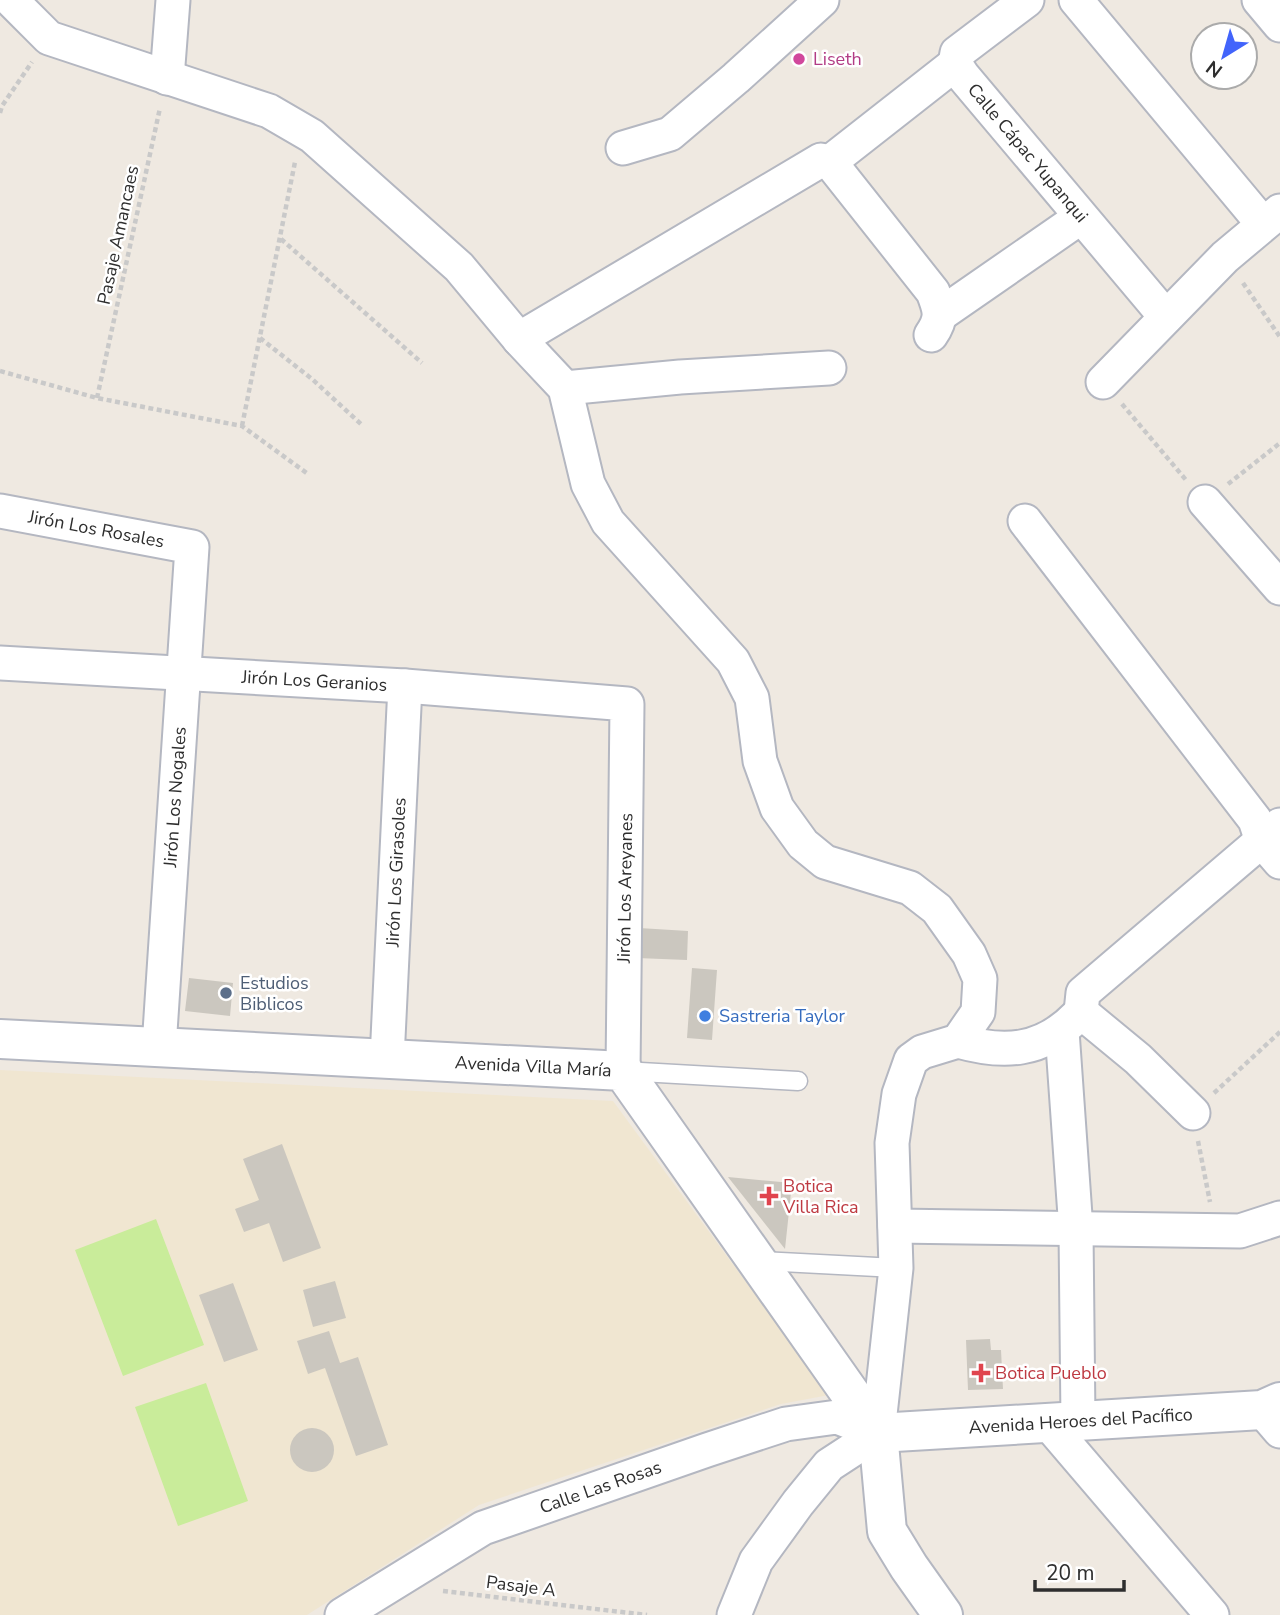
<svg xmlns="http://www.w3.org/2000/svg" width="1280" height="1615" font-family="'Nunito Sans',sans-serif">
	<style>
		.education { fill: #f0e6d1 }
		.pitch { fill: #c9ec9a }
		.building { fill: #cbc7bf }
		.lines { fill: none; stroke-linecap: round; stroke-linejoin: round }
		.service-casing { stroke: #b4b7c1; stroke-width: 21 }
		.minor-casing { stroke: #b4b7c1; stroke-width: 37 }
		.tertiary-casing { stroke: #b4b7c1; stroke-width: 42 }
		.path { stroke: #c9c9c9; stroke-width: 4.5; stroke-dasharray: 5 3.5; stroke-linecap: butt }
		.service { stroke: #fff; stroke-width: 18 }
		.minor { stroke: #fff; stroke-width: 33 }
		.tertiary { stroke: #fff; stroke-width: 38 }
		.hotel-dot { fill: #d1479c; stroke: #fff; stroke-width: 2.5 }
		.service-dot { fill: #5c6f8a; stroke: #fff; stroke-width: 2.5 }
		.shop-dot { fill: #3f7fe0; stroke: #fff; stroke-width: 2.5 }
		.health-dot { fill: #e0444e; stroke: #fff; stroke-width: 2.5 }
		.labels { text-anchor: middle; stroke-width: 5; stroke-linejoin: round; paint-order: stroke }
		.hotel-label { font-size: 18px; fill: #b23c85; stroke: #fff; text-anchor: start }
		.street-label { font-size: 18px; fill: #2e2e2e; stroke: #fff }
		.service-label { font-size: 18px; fill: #4e5e75; stroke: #fff; text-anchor: start }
		.shop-label { font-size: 18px; fill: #366cbe; stroke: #fff; text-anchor: start }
		.health-label { font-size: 18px; fill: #be3a42; stroke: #fff; text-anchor: start }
	</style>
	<rect width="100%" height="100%" fill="#efe9e1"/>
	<path class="education" d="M 0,1070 L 613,1101 L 829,1395 L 781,1404 L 479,1505 L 307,1615 L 0,1615 Z"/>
	<path class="pitch" d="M 156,1219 L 204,1345 L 123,1376 L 75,1250 Z
		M 206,1383 L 248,1501 L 178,1526 L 135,1407 Z"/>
	<path class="building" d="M 639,928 L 688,931 L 687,960 L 637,958 Z
		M 692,968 L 717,970 L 712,1040 L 687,1038 Z
		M 189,978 L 233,983 L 230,1016 L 185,1011 Z
		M 282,1144 L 321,1248 L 283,1262 L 269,1223 L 244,1232 L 235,1209 L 259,1200 L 243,1159 Z
		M 728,1177 L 792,1183 L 785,1249 Z
		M 335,1281 L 346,1318 L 313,1327 L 303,1290 Z
		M 233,1283 L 258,1350 L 224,1362 L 199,1295 Z
		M 329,1331 L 340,1363 L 358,1357 L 388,1445 L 356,1456 L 325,1368 L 308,1374 L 297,1341 Z
		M 990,1339 L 991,1350 L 1001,1350 L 1003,1389 L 968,1390 L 966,1340 Z
		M290 1450a22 22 0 1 1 44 0a22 22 0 1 1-44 0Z"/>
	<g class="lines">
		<g class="service-casing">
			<path id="service" d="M 623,1071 L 798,1081
				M 760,1261 L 896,1268"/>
		</g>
		<g class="minor-casing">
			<g id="minor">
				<path d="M 11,0 L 49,38 L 269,111 L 312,136 L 459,267 L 519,339 L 565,388 L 588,484 L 608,522 L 733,661 L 752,698 L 760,761 L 777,808 L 803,844 L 825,862 L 910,888 L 937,909 L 969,954 L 980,979 L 978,1012 L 958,1041 L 922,1052 L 911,1060 L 899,1094 L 892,1143 L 896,1268 L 878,1433 L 829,1465 L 798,1503 L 756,1561 L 734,1615"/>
				<path id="s1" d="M 1027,0 L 957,53 L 955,64 L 963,76 L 1166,317"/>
				<path d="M 1076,0 L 1263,224"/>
				<path d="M 1259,0 L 1280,25"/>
				<path d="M 167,78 L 173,0"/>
				<path d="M 623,148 L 670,134 L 736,78 L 822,0"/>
				<path d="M 830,162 L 955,64"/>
				<path d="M 941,314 L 1081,217"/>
				<path d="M 519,339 L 821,160 L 830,162 L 933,292 C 940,310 943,318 931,335"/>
				<path d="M 1103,382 L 1225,257 L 1280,211"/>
				<path d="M 565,388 L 680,377 L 829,368"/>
				<path d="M 1205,502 L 1280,588"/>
				<path id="s2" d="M 0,511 L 192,547 L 159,1047"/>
				<path d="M 1025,521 L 1255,820 L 1262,841 L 1280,862"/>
				<path id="s3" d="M 0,663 L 405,686 L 627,704 L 623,1071"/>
				<path d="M 1062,1031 L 1076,1230 L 1078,1421"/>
				<path d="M 958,1041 C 1004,1054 1042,1052 1077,1016"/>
				<path id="s4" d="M 387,1059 L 405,686"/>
				<path d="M 1193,1113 L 1138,1059 L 1081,1012 L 1083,993 L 1280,825"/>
				<path d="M 895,1226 L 1240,1231 L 1280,1218"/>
				<path d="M 1262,1410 L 1280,1431"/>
				<path d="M 1048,1423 L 1212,1615"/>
				<path id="s5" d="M 342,1615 L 483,1528 L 707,1450 L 786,1424 L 837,1417 L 878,1433"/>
			</g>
		</g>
		<g class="tertiary-casing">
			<g id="tertiary">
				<path id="s6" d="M 0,1039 L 623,1071 L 878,1433"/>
				<path id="s7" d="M 878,1433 L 1262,1410 L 1280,1402"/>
				<path d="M 878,1433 L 887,1531 L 909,1567 L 943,1615"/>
			</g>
		</g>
		<path class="path" d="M 0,113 L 2,106 L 32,62
			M 281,239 L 422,363
			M 1243,283 L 1280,337
			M 260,338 L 312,379 L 362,425
			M 0,371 L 97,398 L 242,426 L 308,474
			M 97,398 L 160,108
			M 1122,404 L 1186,480
			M 242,426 L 295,162
			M 1228,484 L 1280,443
			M 1214,1093 L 1280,1032
			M 1198,1141 L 1210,1202
			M 443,1591 L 647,1615"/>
		<use href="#service" class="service"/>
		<use href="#minor" class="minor"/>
		<use href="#tertiary" class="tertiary"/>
	</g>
	<circle class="hotel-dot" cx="799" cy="59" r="7"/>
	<circle class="service-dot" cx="226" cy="993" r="7"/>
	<circle class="shop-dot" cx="705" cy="1016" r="7"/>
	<g class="health-dot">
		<path d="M765.5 1185.5h7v7h7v7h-7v7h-7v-7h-7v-7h7z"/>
		<path d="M977.5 1362.5h7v7h7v7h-7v7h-7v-7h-7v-7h7z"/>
	</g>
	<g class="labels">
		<g class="hotel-label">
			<text x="813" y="65">Liseth</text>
		</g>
		<g class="street-label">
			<text dy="6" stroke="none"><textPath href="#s1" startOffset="214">Calle Cápac Yupanqui</textPath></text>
			<text transform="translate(118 235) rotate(-78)" y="6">Pasaje Amancaes</text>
			<text dy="6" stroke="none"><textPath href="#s2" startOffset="98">Jirón Los Rosales</textPath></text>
			<text dy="6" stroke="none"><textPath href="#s3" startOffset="315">Jirón Los Geranios</textPath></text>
			<text transform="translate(175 797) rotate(-86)" y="6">Jirón Los Nogales</text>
			<text dy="6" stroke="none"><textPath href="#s4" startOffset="187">Jirón Los Girasoles</textPath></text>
			<text transform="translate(625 888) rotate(-89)" y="6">Jirón Los Areyanes</text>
			<text dy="6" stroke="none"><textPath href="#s6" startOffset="534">Avenida Villa María</textPath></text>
			<text dy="6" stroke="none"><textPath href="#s7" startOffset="203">Avenida Heroes del Pacífico</textPath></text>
			<text dy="6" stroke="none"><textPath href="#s5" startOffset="290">Calle Las Rosas</textPath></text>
			<text transform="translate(521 1586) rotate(7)" y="6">Pasaje A</text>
		</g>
		<g class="service-label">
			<text x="240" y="989">Estudios<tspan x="240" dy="21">Biblicos</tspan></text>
		</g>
		<g class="shop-label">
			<text x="719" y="1022">Sastreria Taylor</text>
		</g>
		<g class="health-label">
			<text x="783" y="1192">Botica<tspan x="783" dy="21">Villa Rica</tspan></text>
			<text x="995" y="1379">Botica Pueblo</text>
		</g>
	</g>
	<g transform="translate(1224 56) rotate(217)"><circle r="33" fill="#ffffff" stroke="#ababab" stroke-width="2"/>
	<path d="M0-5L12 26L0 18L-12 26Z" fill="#4264fb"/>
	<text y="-10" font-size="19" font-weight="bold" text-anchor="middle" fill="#2e2e2e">N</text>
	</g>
	<path d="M1035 1580v10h89v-10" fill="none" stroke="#2e2e2e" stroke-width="3.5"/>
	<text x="1046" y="1580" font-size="21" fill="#2e2e2e" stroke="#ffffff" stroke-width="5" paint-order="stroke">20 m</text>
</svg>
